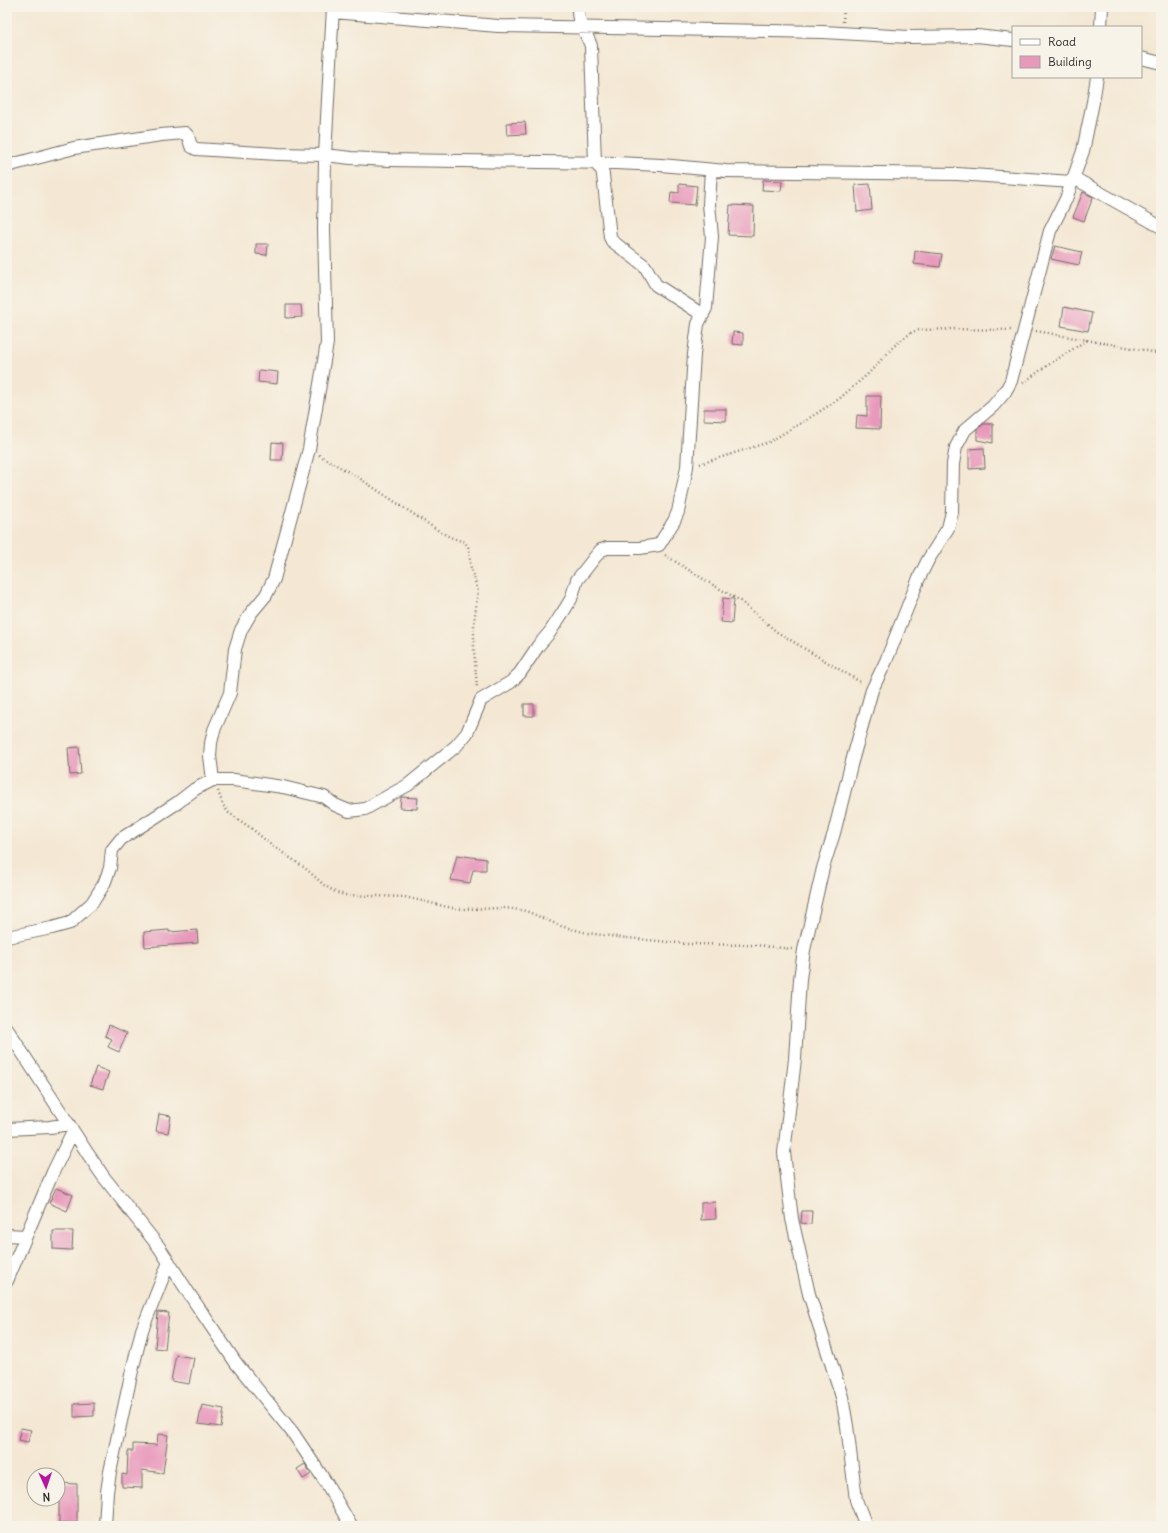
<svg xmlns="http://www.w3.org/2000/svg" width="1168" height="1533" font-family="Delius,sans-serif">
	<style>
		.building { fill: #e898bb }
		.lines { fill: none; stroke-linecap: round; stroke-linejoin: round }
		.street-casing { stroke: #716d66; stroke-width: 14 }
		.path { stroke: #716d66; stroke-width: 2.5; stroke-dasharray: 1 3; stroke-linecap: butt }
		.street { stroke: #fff; stroke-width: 12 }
	</style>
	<rect width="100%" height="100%" fill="#f7f3e8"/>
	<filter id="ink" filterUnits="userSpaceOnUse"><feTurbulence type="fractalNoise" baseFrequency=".025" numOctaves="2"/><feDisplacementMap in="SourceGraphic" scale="8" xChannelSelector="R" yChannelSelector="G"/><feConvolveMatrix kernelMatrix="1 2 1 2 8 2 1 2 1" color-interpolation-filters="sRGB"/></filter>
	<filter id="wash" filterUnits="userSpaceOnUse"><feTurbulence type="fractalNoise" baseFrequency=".012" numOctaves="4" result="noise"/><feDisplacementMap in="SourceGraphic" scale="16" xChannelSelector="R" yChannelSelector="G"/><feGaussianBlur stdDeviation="0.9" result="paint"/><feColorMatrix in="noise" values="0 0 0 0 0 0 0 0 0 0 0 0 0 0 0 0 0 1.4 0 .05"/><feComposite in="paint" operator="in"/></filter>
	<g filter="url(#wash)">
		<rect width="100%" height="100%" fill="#f4e8d4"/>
		<g id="blocks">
			<path class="building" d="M 525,122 L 526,134 L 507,135 L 506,123 Z
				M 763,180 L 782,181 L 781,191 L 762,190 Z
				M 679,184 L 697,186 L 695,205 L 670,203 L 671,192 L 679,193 Z
				M 870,184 L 872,210 L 857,212 L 855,185 Z
				M 1083,192 L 1093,197 L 1084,221 L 1073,217 Z
				M 730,205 L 754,206 L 753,236 L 728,235 Z
				M 256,244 L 268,244 L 267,255 L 256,254 Z
				M 1055,246 L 1082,252 L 1079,265 L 1051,259 Z
				M 915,251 L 942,254 L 940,267 L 914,264 Z
				M 286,305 L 301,305 L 302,317 L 286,318 Z
				M 1064,307 L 1092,313 L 1088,331 L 1061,326 Z
				M 733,332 L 743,333 L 743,345 L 732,344 Z
				M 259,370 L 278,372 L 277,384 L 258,382 Z
				M 867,396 L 881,396 L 880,429 L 856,428 L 857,415 L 867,416 Z
				M 704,409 L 726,409 L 726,421 L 704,420 Z
				M 984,424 L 993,424 L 993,443 L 977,440 L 977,429 Z
				M 272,442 L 283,443 L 282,460 L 271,460 Z
				M 984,448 L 985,468 L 969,469 L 969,449 Z
				M 723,598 L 734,599 L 732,623 L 721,622 Z
				M 524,704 L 534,704 L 534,716 L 524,716 Z
				M 79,747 L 81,774 L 70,775 L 68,748 Z
				M 401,797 L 418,798 L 417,809 L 400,808 Z
				M 457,855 L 486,859 L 486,870 L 473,870 L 470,883 L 451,880 Z
				M 169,930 L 169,932 L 197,930 L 198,943 L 145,947 L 144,932 Z
				M 109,1025 L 127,1033 L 119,1052 L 108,1047 L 112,1039 L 105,1036 Z
				M 96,1067 L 109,1072 L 103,1089 L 90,1085 Z
				M 159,1114 L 171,1116 L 168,1133 L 156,1131 Z
				M 56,1188 L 73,1195 L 67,1211 L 49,1203 Z
				M 715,1202 L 716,1219 L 701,1220 L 701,1203 Z
				M 802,1211 L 812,1211 L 811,1224 L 801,1223 Z
				M 53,1231 L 73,1231 L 72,1250 L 53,1249 Z
				M 158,1312 L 169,1313 L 165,1349 L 155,1348 Z
				M 176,1355 L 194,1358 L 189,1384 L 171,1381 Z
				M 94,1403 L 94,1416 L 74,1417 L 74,1404 Z
				M 202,1405 L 224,1409 L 221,1427 L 198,1424 Z
				M 21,1428 L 31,1430 L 28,1442 L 18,1440 Z
				M 158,1434 L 168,1435 L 163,1473 L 142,1470 L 142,1488 L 122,1487 L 122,1474 L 127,1475 L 128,1451 L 133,1451 L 133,1444 L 157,1445 Z
				M 305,1464 L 311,1474 L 303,1479 L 297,1469 Z
				M 59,1483 L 77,1484 L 77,1523 L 59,1524 Z"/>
		</g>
	</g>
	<g filter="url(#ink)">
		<use href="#blocks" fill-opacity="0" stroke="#716d66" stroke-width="1"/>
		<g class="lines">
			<g class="street-casing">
				<path id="street" d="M 578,7 C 577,25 586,31 591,46 L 595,163 L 602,170 L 603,175 L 610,237 L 612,241 L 645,266 L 656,285 L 703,315
					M 333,12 L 498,26 L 823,32 L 909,37 L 977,36 L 1013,40
					M 1101,27 L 1102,7
					M 1141,58 L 1161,63
					M 7,166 L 74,148 L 161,135 L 185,133 L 188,136 L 191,146 L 196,149 L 278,154 L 325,155 L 351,158 L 388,160 L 616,163 L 661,165 L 726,171 L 957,174 L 1072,182
					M 1074,178 L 1161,227
					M 213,780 L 210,756 L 211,743 L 214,730 L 230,693 L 235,649 L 241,630 L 251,613 L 266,595 L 274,579 L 309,449 L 327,343 L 324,230 L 325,155 L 333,7
					M 7,937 L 52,928 L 70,923 L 92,903 L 104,884 L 110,868 L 112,850 L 121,839 L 177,803 L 195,789 L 213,780 L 234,780 L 283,787 L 324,797 L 335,805 L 349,811 L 365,809 L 408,785 L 456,746 L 467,733 L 481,700 L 511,682 L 520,673 L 538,646 L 550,632 L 565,609 L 571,599 L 577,580 L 595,557 L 601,550 L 607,548 L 640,548 L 659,545 L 674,521 L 678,512 L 687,467 L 694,354 L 698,324 L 706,308 L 712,237 L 709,204 L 711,170
					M 7,1029 L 88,1154 L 103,1176 L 159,1247 L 188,1292 L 236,1363 L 293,1433 L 327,1484 L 351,1526
					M 7,1129 L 50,1127 L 69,1124
					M 7,1235 L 26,1236
					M 7,1281 L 53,1172 L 73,1131
					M 105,1526 L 107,1492 L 110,1472 L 131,1375 L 142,1330 L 169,1262
					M 866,1526 L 856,1500 L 847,1426 L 842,1397 L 809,1294 L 792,1219 L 784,1153 L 795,1059 L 800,979 L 804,950 L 823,868 L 834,833 L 851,765 L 872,690 L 886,661 L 919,578 L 928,560 L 948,528 L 952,512 L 953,464 L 956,447 L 965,430 L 993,406 L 1005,392 L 1011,381 L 1050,231 L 1066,199 L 1083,151 L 1093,102 L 1097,77"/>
			</g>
			<path class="path" d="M 814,7 L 824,7
				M 7,14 L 8,7
				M 843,22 L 844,7
				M 1036,331 L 1143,350 L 1161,354
				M 1023,383 L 1045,367 L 1087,340
				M 319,455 L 359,478 L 439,531 L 450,537 L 464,542 L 468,546 L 469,551 L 471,569 L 478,591 L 474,623 L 474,649 L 477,689
				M 700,464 L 769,442 L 811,417 L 839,399 L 868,374 L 894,346 L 912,332 L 919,330 L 951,329 L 1013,330
				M 665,555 L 708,582 L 739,600 L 777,632 L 862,683
				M 218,791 L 223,805 L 229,813 L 251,828 L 270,844 L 305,868 L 324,885 L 337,893 L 345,895 L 405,897 L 452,908 L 462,909 L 506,908 L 526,911 L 561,926 L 587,933 L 618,937 L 688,944 L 755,945 L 792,949"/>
			<use href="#street" class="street"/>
		</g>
	</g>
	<rect width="1168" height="1533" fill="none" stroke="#f7f3e8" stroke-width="24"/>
	<rect x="1012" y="26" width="130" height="52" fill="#f7f3e8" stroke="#a5a39c"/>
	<rect x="1020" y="39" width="20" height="6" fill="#ffffff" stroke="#a5a39c"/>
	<text x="1048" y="46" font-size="12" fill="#2b2b2b">Road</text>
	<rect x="1020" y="56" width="20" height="12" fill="#e898bb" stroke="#a5a39c"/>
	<text x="1048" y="66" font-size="12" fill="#2b2b2b">Building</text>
	<g transform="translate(46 1487) rotate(177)"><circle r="19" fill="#f7f3e8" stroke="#a5a39c"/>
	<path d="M0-3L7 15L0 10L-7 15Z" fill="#b5179e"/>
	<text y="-6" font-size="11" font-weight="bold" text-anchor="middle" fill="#2b2b2b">N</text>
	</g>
</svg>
